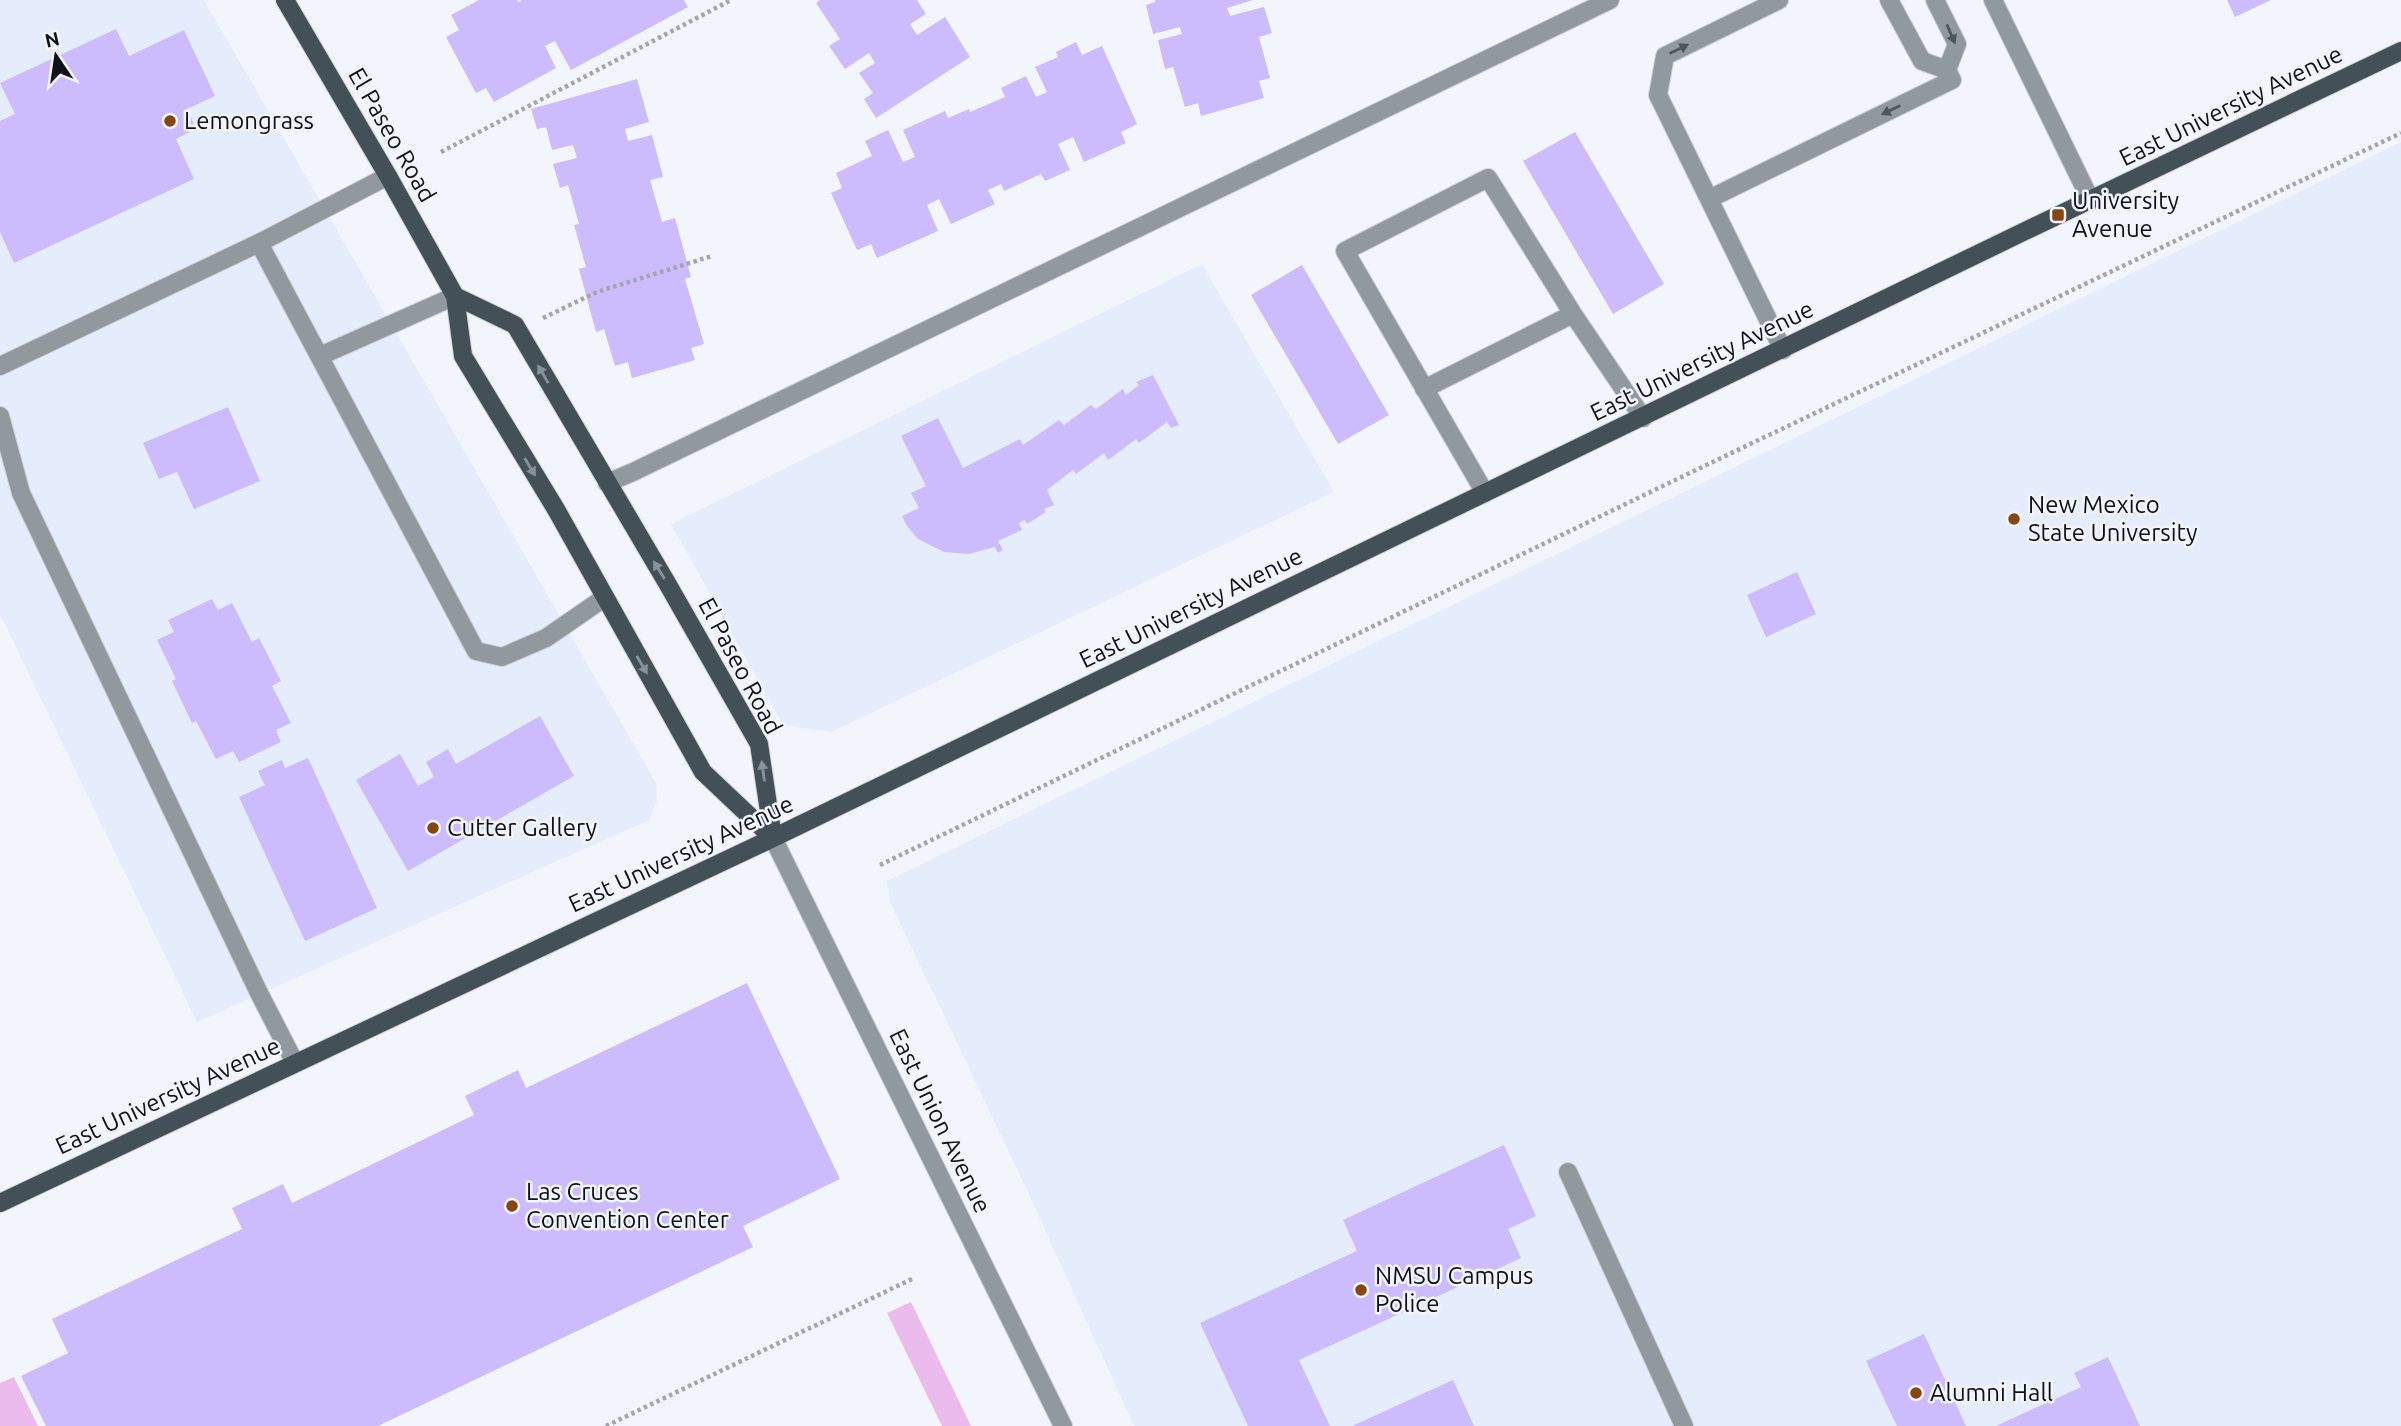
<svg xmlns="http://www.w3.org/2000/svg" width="2401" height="1426" font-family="Ubuntu,sans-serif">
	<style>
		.built { fill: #e5ecfb }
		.green { fill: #ecbbee }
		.building { fill: #ccbcfe }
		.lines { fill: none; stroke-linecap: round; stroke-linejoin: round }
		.minor-casing { stroke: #ced1d7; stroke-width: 20 }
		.major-casing { stroke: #ced1d7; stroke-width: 20 }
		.path { stroke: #a2a5ac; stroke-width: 4.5; stroke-dasharray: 3.5 3.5; stroke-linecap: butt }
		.minor { stroke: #92999e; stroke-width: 18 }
		.major { stroke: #435058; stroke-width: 18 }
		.oneway { fill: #50555a }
		.oneway2 { fill: #89929a }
		.poi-dot { fill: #874610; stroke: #f2f5fc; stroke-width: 2.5 }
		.labels { text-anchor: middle; stroke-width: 5; stroke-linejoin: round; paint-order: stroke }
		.street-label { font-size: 24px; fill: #0e1117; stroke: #f2f5fc }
		.poi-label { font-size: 24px; fill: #0e1117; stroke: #f2f5fc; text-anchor: start }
	</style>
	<rect width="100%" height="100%" fill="#f2f5fc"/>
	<path class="built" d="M 0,0 L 204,0 L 656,783 L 657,801 L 649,820 L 197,1022 L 0,614 Z
		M 2401,142 L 2401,1426 L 1134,1426 L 1028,1192 L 890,902 L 887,881 Z
		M 1202,264 L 1334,492 L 831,732 L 783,725 L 671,524 Z"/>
	<path class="green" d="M 911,1302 L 971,1426 L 942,1426 L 887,1313 Z
		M 14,1377 L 38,1426 L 0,1426 L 0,1383 Z"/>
	<path class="building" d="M 479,0 L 517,0 L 518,2 L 522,0 L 684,0 L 688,7 L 571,70 L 555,41 L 545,46 L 556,68 L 494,102 L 486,88 L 476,93 L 446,37 L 459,30 L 451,15 Z
		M 820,0 L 917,0 L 926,14 L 910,24 L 917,35 L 945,17 L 970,57 L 876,118 L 864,99 L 873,93 L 859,73 L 875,63 L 869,53 L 845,69 L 829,46 L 840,39 L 816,3 Z
		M 1155,0 L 1253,0 L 1227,8 L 1230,16 L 1264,7 L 1272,33 L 1259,37 L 1270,78 L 1259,81 L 1264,98 L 1201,116 L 1198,103 L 1185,107 L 1173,67 L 1165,69 L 1158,40 L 1182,34 L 1180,27 L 1153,34 L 1146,5 L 1155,2 Z
		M 2227,0 L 2271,0 L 2235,17 Z
		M 116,29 L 129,56 L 184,30 L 215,96 L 187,109 L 196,129 L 176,139 L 194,179 L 14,263 L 0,232 L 0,121 L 15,114 L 0,83 Z
		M 1076,42 L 1082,55 L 1102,46 L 1137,124 L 1121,132 L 1126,143 L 1084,162 L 1073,137 L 1058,144 L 1070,170 L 1045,181 L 1041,174 L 1004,191 L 1001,184 L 988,190 L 995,204 L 951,224 L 939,199 L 927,205 L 938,231 L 877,258 L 871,244 L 857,250 L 831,193 L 842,188 L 836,173 L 872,156 L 865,141 L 888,130 L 903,162 L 915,157 L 903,130 L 945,111 L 948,118 L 969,109 L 970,112 L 1005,97 L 1001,88 L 1026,76 L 1036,97 L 1047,92 L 1035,67 L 1058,57 L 1056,52 Z
		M 637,79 L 649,122 L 625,129 L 628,141 L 652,135 L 663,177 L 650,180 L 662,222 L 675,218 L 691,277 L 685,279 L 704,344 L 691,348 L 695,360 L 632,378 L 628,362 L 615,366 L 604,329 L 596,332 L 579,269 L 586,267 L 574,225 L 579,224 L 568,185 L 560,188 L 553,164 L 577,158 L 573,145 L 552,150 L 546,127 L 537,129 L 531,109 Z
		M 1575,132 L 1664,284 L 1613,314 L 1523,161 Z
		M 1302,265 L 1389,415 L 1338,444 L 1251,295 Z
		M 1153,375 L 1179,425 L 1171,428 L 1167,422 L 1139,443 L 1136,439 L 1108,460 L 1104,453 L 1076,474 L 1073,470 L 1047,490 L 1054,505 L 1044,509 L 1046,512 L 1027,524 L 1025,520 L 1019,523 L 1022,530 L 998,541 L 1003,550 L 998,553 L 995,547 L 969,554 L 944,552 L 918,539 L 907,526 L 902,516 L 919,508 L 911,493 L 926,486 L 901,436 L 938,418 L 963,468 L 1020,439 L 1023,445 L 1059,420 L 1064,425 L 1091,405 L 1096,409 L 1123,389 L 1126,395 L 1139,385 L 1136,382 Z
		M 228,407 L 260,481 L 194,509 L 177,472 L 159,479 L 143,443 Z
		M 1797,572 L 1816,614 L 1766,637 L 1747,595 Z
		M 212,599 L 218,610 L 232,603 L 252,642 L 259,638 L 281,681 L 272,686 L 291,723 L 276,730 L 281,742 L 239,762 L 233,751 L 216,759 L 196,721 L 192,723 L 172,681 L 176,679 L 157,640 L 174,632 L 168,620 Z
		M 540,716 L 574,776 L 408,871 L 356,780 L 400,754 L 418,786 L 434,777 L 426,762 L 448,749 L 456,764 Z
		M 308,758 L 377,908 L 305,941 L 239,797 L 265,785 L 258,771 L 282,760 L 285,768 Z
		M 747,983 L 840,1179 L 743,1226 L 753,1247 L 378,1426 L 46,1426 L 21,1376 L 68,1353 L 52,1319 L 242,1229 L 232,1208 L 283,1184 L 292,1203 L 474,1115 L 465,1096 L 518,1070 L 526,1088 Z
		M 1504,1145 L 1536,1216 L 1508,1229 L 1521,1258 L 1299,1360 L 1330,1426 L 1248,1426 L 1200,1323 L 1357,1251 L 1343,1220 Z
		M 1924,1334 L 1966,1426 L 1897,1426 L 1866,1361 Z
		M 2108,1357 L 2140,1426 L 1996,1426 L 2081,1387 L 2074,1373 Z
		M 1453,1380 L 1474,1426 L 1352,1426 Z"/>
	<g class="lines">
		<g class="minor-casing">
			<path id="minor" d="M 1779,0 L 1665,56 L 1658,95 L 1783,350
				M 1935,0 L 1957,44 L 1947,70
				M 1993,0 L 2091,201
				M 1709,199 L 1952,80 L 1947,70 L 1922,61 L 1889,0
				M 259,243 L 476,651 L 502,657 L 546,638 L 604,598
				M 320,356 L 455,296
				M 0,366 L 259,243 L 388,176
				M 1424,389 L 1573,314
				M 0,416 L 21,493 L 258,991 L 295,1063
				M 607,483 L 633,472 L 1610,0
				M 1485,493 L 1345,251 L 1488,178 L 1573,314 L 1643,418
				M 773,838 L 1063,1426
				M 1568,1172 L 1684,1426"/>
		</g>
		<g class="major-casing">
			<path id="major" d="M 285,0 L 388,176 L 455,296 L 463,356 L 557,511 L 703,772 L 773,838
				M 455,296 L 515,325 L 667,583 L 759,744 L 773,838
				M 0,1203 L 773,838 L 2021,233 L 2401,51"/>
		</g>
		<path class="path" d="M 441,152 L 731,0
			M 543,318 L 597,292 L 712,256
			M 880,865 L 1698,469 L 2401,133
			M 606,1426 L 914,1278"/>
		<use href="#minor" class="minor"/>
		<use href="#major" class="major"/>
	</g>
	<defs><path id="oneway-solid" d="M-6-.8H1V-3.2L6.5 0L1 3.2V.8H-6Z" transform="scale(1.75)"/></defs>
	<g class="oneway">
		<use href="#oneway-solid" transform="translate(1951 34) rotate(66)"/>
		<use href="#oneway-solid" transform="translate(1679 49) rotate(-26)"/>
		<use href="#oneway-solid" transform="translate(1891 110) rotate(154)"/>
	</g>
	<g class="oneway2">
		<use href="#oneway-solid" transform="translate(543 374) rotate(-120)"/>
		<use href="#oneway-solid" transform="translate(530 467) rotate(59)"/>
		<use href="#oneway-solid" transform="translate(659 570) rotate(-122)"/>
		<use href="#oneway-solid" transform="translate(642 665) rotate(60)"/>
		<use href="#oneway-solid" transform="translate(763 771) rotate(-98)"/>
	</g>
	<g class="poi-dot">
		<circle cx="170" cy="121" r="7"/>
		<rect x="2051" y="208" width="14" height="14" rx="3.5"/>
		<circle cx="2014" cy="519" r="7"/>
		<circle cx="433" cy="828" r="7"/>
		<circle cx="512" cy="1206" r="7"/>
		<circle cx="1361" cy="1290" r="7"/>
		<circle cx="1916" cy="1393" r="7"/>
	</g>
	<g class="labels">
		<g class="street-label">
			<text transform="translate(2231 106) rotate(-26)" y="8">East University Avenue</text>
			<text transform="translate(392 135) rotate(60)" y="8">El Paseo Road</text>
			<text transform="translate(1702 361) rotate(-26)" y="8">East University Avenue</text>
			<text transform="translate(1191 608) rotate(-26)" y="8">East University Avenue</text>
			<text transform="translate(740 666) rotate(62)" y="8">El Paseo Road</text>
			<text transform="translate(681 854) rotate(-25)" y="8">East University Avenue</text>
			<text transform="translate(168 1096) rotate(-25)" y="8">East University Avenue</text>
			<text transform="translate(940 1121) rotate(64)" y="8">East Union Avenue</text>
		</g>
		<g class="poi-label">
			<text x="184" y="129">Lemongrass</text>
			<text x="2072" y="209">University<tspan x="2072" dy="28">Avenue</tspan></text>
			<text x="2028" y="513">New Mexico<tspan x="2028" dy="28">State University</tspan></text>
			<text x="447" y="836">Cutter Gallery</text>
			<text x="526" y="1200">Las Cruces<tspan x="526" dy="28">Convention Center</tspan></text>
			<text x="1375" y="1284">NMSU Campus<tspan x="1375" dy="28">Police</tspan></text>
			<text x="1930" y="1401">Alumni Hall</text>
		</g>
	</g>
	<g transform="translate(56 56) rotate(347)" stroke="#f2f5fc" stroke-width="5" paint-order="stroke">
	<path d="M0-5L12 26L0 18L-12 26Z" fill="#0e1117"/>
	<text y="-10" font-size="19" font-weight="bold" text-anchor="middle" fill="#0e1117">N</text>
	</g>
</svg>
